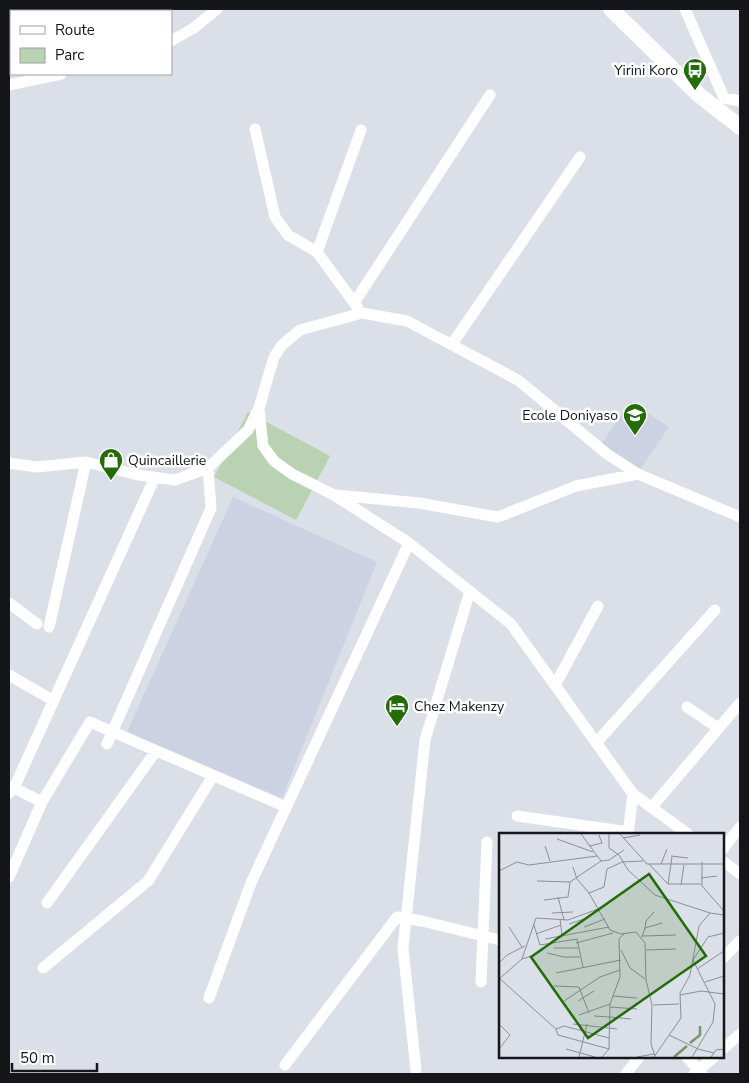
<svg xmlns="http://www.w3.org/2000/svg" width="749" height="1083" font-family="'Nunito Sans',sans-serif">
	<style>
		.built { fill: #ccd2e2 }
		.green { fill: #b8d2b2 }
		.lines { fill: none; stroke-linecap: round; stroke-linejoin: round }
		.street { stroke: #fff; stroke-width: 11 }
		.secondary { stroke: #fff; stroke-width: 16 }
		.labels { text-anchor: middle; stroke-width: 5; stroke-linejoin: round; paint-order: stroke }
		.poi-label { font-size: 14px; fill: #151619; stroke: #fff; text-anchor: end }
		.inset-river { fill: none; stroke: #76946f; stroke-width: 2.5 }
		.inset-road { fill: none; stroke: #8c8f95; stroke-width: 1 }
		.view { fill: #236c09; fill-opacity: 0.15; stroke: #236c09; stroke-width: 2.5 }
		.inset-edge { fill: none; stroke: #151619; stroke-width: 2.5 }
	</style>
	<rect width="100%" height="100%" fill="#dbdfe8"/>
	<path class="built" d="M 630,401 L 669,427 L 639,471 L 601,445 Z
		M 233,497 L 377,562 L 282,798 L 127,732 Z"/>
	<path class="green" d="M 248,412 L 330,456 L 296,520 L 214,477 Z"/>
	<g class="lines">
		<path class="street" d="M 685,9 L 724,98 L 740,101
			M 171,41 L 194,28 L 217,9
			M 9,85 L 61,74
			M 255,129 L 275,217 L 288,235 L 317,252
			M 354,303 L 490,95
			M 358,308 L 317,252 L 361,130
			M 452,344 L 580,157
			M 259,409 L 263,446 L 274,461 L 292,474 L 334,495 L 409,543 L 511,624 L 633,794 L 688,834
			M 9,463 L 37,467 L 86,462 L 138,475 L 175,480 L 208,468 L 248,430 L 259,408 L 274,357 L 282,345 L 300,330 L 362,313 L 407,321 L 518,380 L 607,454 L 638,474 L 740,517
			M 336,495 L 419,503 L 498,517 L 576,486 L 638,474
			M 9,603 L 37,624
			M 49,627 L 86,462
			M 9,675 L 54,701
			M 555,685 L 598,606
			M 687,707 L 718,728
			M 596,743 L 715,610
			M 107,744 L 211,508 L 208,468
			M 14,788 L 42,802
			M 9,793 L 14,788 L 155,477
			M 652,807 L 740,703
			M 517,816 L 629,832
			M 628,834 L 633,794
			M 723,849 L 740,827
			M 723,861 L 740,874
			M 9,877 L 42,802 L 90,722 L 286,807
			M 47,903 L 156,751
			M 723,958 L 740,941
			M 43,968 L 148,881 L 213,776
			M 481,982 L 487,842
			M 209,998 L 251,883 L 409,543
			M 723,1049 L 740,1034
			M 687,1057 L 702,1074
			M 285,1065 L 397,917 L 422,921 L 500,940
			M 416,1070 L 403,948 L 425,740 L 470,591
			M 626,1074 L 639,1057
			M 694,1074 L 714,1057"/>
		<path class="secondary" d="M 611,9 L 699,95 L 740,127"/>
	</g>
	<defs>
		<g id="bus-pin" transform="scale(1.25)"><path d="M0 17L-7.5 6A9.5 9.5 0 1 1 7.5 6Z" fill="#236c09" stroke="#fff"/><path d="M-5-6H5V4H4V6H2V4H-2V6H-4V4H-5ZM-3.5-4V0h7V-4ZM-3.5 1.2v1.5H-2V1.2ZM2 1.2v1.5H3.5V1.2Z" fill="#fff"/></g>
		<g id="school-pin" transform="scale(1.25)"><path d="M0 17L-7.5 6A9.5 9.5 0 1 1 7.5 6Z" fill="#236c09" stroke="#fff"/><path d="M0-5L7-2L0 1L-7-2ZM-4 1L0 2.5L4 1V4Q0 6-4 4Z" fill="#fff"/></g>
		<g id="shop-pin" transform="scale(1.25)"><path d="M0 17L-7.5 6A9.5 9.5 0 1 1 7.5 6Z" fill="#236c09" stroke="#fff"/><path d="M-5-2.5h2.3a2.7 3.5 0 0 1 5.4 0H5L5.5 6h-11ZM-1.5-2.5h3a1.5 2.3 0 0 0-3 0Z" fill="#fff"/></g>
		<g id="hotel-pin" transform="scale(1.25)"><path d="M0 17L-7.5 6A9.5 9.5 0 1 1 7.5 6Z" fill="#236c09" stroke="#fff"/><path d="M-6-4.5h1.5V1H6V5H4.5V3h-9V5H-6ZM-4 0a1.8 1.8 0 1 1 3.6 0ZM.5 0V-2.5h3Q6-2.5 6 0Z" fill="#fff"/></g>
	</defs>
	<g fill-rule="evenodd">
		<use href="#bus-pin" x="695" y="70"/>
		<use href="#school-pin" x="635" y="415"/>
		<use href="#shop-pin" x="111" y="460"/>
		<use href="#hotel-pin" x="397" y="706"/>
	</g>
	<g class="labels">
		<g class="poi-label">
			<text x="678" y="75">Yirini Koro</text>
			<text x="618" y="420">Ecole Doniyaso</text>
			<text x="128" y="465" text-anchor="start">Quincaillerie</text>
			<text x="414" y="711" text-anchor="start">Chez Makenzy</text>
		</g>
	</g>
	<g transform="translate(499 833)">
		<rect width="225" height="225" fill="#dbdfe8"/>
		<path class="inset-river" d="M 191,210 L 201,202 L 201,193M 175,224 L 188,213"/>
		<path class="inset-road" d="M 82,1 L 102,28 L 110,27 L 125,17M 110,1 L 110,15 L 120,22 L 129,37 L 156,62 L 211,80M 121,1 L 148,31 L 225,31M 124,5 L 141,2M 58,6 L 94,19M 46,13 L 51,28M 90,13 L 103,10 L 100,2M 172,23 L 189,25M 144,28 L 123,29 L 108,36 L 105,54 L 90,60 L 111,97 L 122,101 L 137,99 L 146,110 L 147,147 L 153,172 L 152,211 L 156,223M 203,29 L 203,53 L 225,78M 150,31 L 169,51 L 202,51M 162,31 L 168,16M 74,34 L 78,46 L 90,60M 0,38 L 18,29 L 30,32 L 98,23M 202,45 L 218,43M 38,48 L 71,49 L 102,28M 169,51 L 173,24M 182,52 L 185,32M 59,64 L 65,87M 45,67 L 69,64 L 71,49M 53,80 L 74,79M 61,86 L 63,102M 70,91 L 85,86M 35,92 L 41,112 L 78,106 L 84,134M 10,94 L 23,114M 85,94 L 106,86M 146,95 L 147,88 L 155,79M 37,101 L 62,92M 144,103 L 177,102M 143,104 L 146,95 L 163,90M 46,106 L 110,94M 77,110 L 114,100M 55,115 L 80,115M 122,117 L 131,135 L 146,146M 147,117 L 177,116M 48,120 L 65,124 L 81,124M 23,126 L 37,85 L 69,87 L 99,76M 0,130 L 8,122 L 26,113M 198,136 L 225,118M 57,140 L 122,127M 0,145 L 57,196 L 65,193 L 110,205M 0,146 L 23,126 L 36,122M 206,149 L 225,143M 55,153 L 80,154 L 90,180M 181,162 L 202,158 L 225,161M 114,163 L 138,165M 65,168 L 101,144 L 121,137M 79,168 L 95,158M 154,172 L 180,171M 111,174 L 138,176M 80,182 L 111,171M 95,183 L 111,184M 111,184 L 132,186M 0,191 L 11,202 L 0,216M 74,191 L 118,196M 57,196 L 59,202 L 110,216M 170,202 L 199,216 L 215,220M 67,216 L 96,224M 80,224 L 88,191M 103,224 L 110,216 L 111,171 L 121,144 L 120,106 L 125,101M 138,224 L 155,221M 155,224 L 182,185 L 181,160 L 191,142 L 200,93 L 211,80 L 225,82M 193,224 L 214,189 L 216,171 L 194,127 L 209,104 L 225,100M 212,224 L 217,217 L 225,216"/>
		<path class="view" d="M 150,41 L 207,123 L 89,205 L 32,124 Z"/>
		<rect width="225" height="225" class="inset-edge"/>
	</g>
	<rect width="749" height="1083" fill="none" stroke="#151619" stroke-width="20"/>
	<rect x="10" y="10" width="162" height="65" fill="#ffffff" stroke="#a1a2a3"/>
	<rect x="20" y="26" width="25" height="8" fill="#ffffff" stroke="#a1a2a3"/>
	<text x="55" y="35" font-size="15" fill="#151619">Route</text>
	<rect x="20" y="48" width="25" height="15" fill="#b8d2b2" stroke="#a1a2a3"/>
	<text x="55" y="60" font-size="15" fill="#151619">Parc</text>
	<path d="M12 1063v8h85v-8" fill="none" stroke="#151619" stroke-width="2.5"/>
	<text x="20" y="1063" font-size="15" fill="#151619" stroke="#ffffff" stroke-width="4" paint-order="stroke">50 m</text>
</svg>
